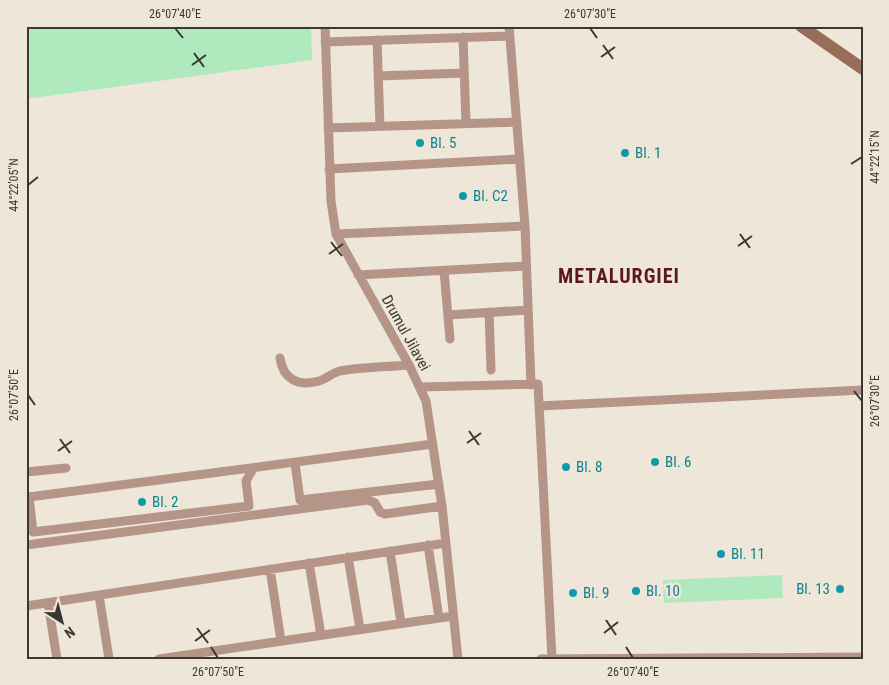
<svg xmlns="http://www.w3.org/2000/svg" width="889" height="685" font-family="'Roboto Condensed',sans-serif">
	<style>
		.green { fill: #afe9bd }
		.lines { fill: none; stroke-linecap: round; stroke-linejoin: round }
		.street { stroke: #b49588; stroke-width: 9 }
		.secondary { stroke: #996d5a; stroke-width: 12 }
		.ticks { fill: none; stroke: #3b3833; stroke-width: 2 }
		.culture-dot { fill: #0f9aa8; stroke: #eee6d8; stroke-width: 2 }
		.labels { text-anchor: middle; stroke-width: 5; stroke-linejoin: round; paint-order: stroke }
		.culture-label { font-size: 15px; fill: #0d838f; stroke: #eee6d8; text-anchor: start }
		.street-label { font-size: 15px; fill: #3b3833; stroke: #eee6d8 }
		.district-label { font-size: 20px; font-weight: bold; letter-spacing: 1px; fill: #5d181e; stroke: #eee6d8 }
		.neatline { fill: none; stroke: #3b3833; stroke-width: 2 }
		.ticks-label { font-size: 12px; text-anchor: middle; fill: #3b3833 }
	</style>
	<rect width="100%" height="100%" fill="#eee6d8"/>
	<path class="green" d="M 26,26 L 311,26 L 312,60 L 26,99 Z
		M 782,575 L 783,598 L 664,603 L 663,580 Z"/>
	<g class="lines">
		<path class="street" d="M 325,26 L 331,201 L 336,234 L 409,365 L 426,401 L 442,506 L 458,659
			M 509,26 L 525,226
			M 463,37 L 466,123
			M 377,40 L 380,126
			M 325,42 L 510,36
			M 378,76 L 464,73
			M 328,128 L 516,122
			M 329,169 L 520,159
			M 336,234 L 525,226 L 531,385
			M 444,271 L 450,339
			M 358,275 L 526,266
			M 489,312 L 491,370
			M 448,315 L 528,310
			M 280,358 C 283,379 298,387 319,381 C 326,379 332,373 340,371 C 362,367 386,367 409,365
			M 421,387 L 538,384 L 552,659
			M 539,406 L 863,390
			M 295,463 L 300,500 L 439,484
			M 253,469 L 246,481 L 249,506 L 33,532 L 29,497 L 433,444
			M 26,472 L 66,468
			M 26,545 L 368,500 L 375,503 L 380,512 L 385,514 L 442,506
			M 428,545 L 439,618
			M 390,551 L 401,623
			M 348,557 L 360,629
			M 309,563 L 321,635
			M 270,569 L 281,641
			M 99,595 L 109,659
			M 48,603 L 57,659
			M 26,606 L 446,543
			M 159,659 L 453,616
			M 541,659 L 863,657"/>
		<path class="secondary" d="M 801,26 L 863,69"/>
	</g>
	<path class="ticks" d="M 175,28 L 183,38M 590,28 L 597,38M 603,45 L 613,59M 194,53 L 204,67M 601,57 L 615,47M 192,65 L 206,55M 851,164 L 862,157M 28,185 L 38,177M 740,234 L 750,248M 331,242 L 342,256M 738,246 L 752,236M 329,254 L 343,244M 854,391 L 862,401M 28,395 L 35,405M 469,431 L 479,445M 60,439 L 70,453M 467,443 L 481,433M 58,451 L 72,441M 606,620 L 616,635M 197,628 L 208,643M 604,633 L 618,622M 195,641 L 210,630M 211,647 L 218,658M 626,647 L 633,658"/>
	<g class="culture-dot">
		<circle cx="420" cy="143" r="5"/>
		<circle cx="625" cy="153" r="5"/>
		<circle cx="463" cy="196" r="5"/>
		<circle cx="655" cy="462" r="5"/>
		<circle cx="566" cy="467" r="5"/>
		<circle cx="142" cy="502" r="5"/>
		<circle cx="721" cy="554" r="5"/>
		<circle cx="840" cy="589" r="5"/>
		<circle cx="636" cy="591" r="5"/>
		<circle cx="573" cy="593" r="5"/>
	</g>
	<g class="labels">
		<g class="culture-label">
			<text x="430" y="148">Bl. 5</text>
			<text x="635" y="158">Bl. 1</text>
			<text x="473" y="201">Bl. C2</text>
			<text x="665" y="467">Bl. 6</text>
			<text x="576" y="472">Bl. 8</text>
			<text x="152" y="507">Bl. 2</text>
			<text x="731" y="559">Bl. 11</text>
			<text x="830" y="594" text-anchor="end">Bl. 13</text>
			<text x="646" y="596">Bl. 10</text>
			<text x="583" y="598">Bl. 9</text>
		</g>
		<g class="street-label">
			<text transform="translate(406 333) rotate(61)" y="5">Drumul Jilavei</text>
		</g>
		<g class="district-label">
			<text x="619" y="283">METALURGIEI</text>
		</g>
	</g>
	<rect width="889" height="685" fill="none" stroke="#eee6d8" stroke-width="55"/>
	<g transform="translate(62 622) rotate(144)" stroke="#eee6d8" stroke-width="4" paint-order="stroke">
	<path d="M0-4L9 19L0 12L-9 19Z" fill="#3b3833"/>
	<text y="-8" font-size="14" font-weight="bold" text-anchor="middle" fill="#3b3833">N</text>
	</g>
	<rect x="28" y="28" width="834" height="630" class="neatline"/>
	<g class="ticks-label">
		<text x="175" y="18">26°07'40"E</text>
		<text x="590" y="18">26°07'30"E</text>
		<text transform="translate(875 157) rotate(-90)" y="4">44°22'15"N</text>
		<text transform="translate(14 185) rotate(-90)" y="4">44°22'05"N</text>
		<text transform="translate(14 395) rotate(-90)" y="4">26°07'50"E</text>
		<text transform="translate(875 401) rotate(-90)" y="4">26°07'30"E</text>
		<text x="218" y="676">26°07'50"E</text>
		<text x="633" y="676">26°07'40"E</text>
	</g>
</svg>
